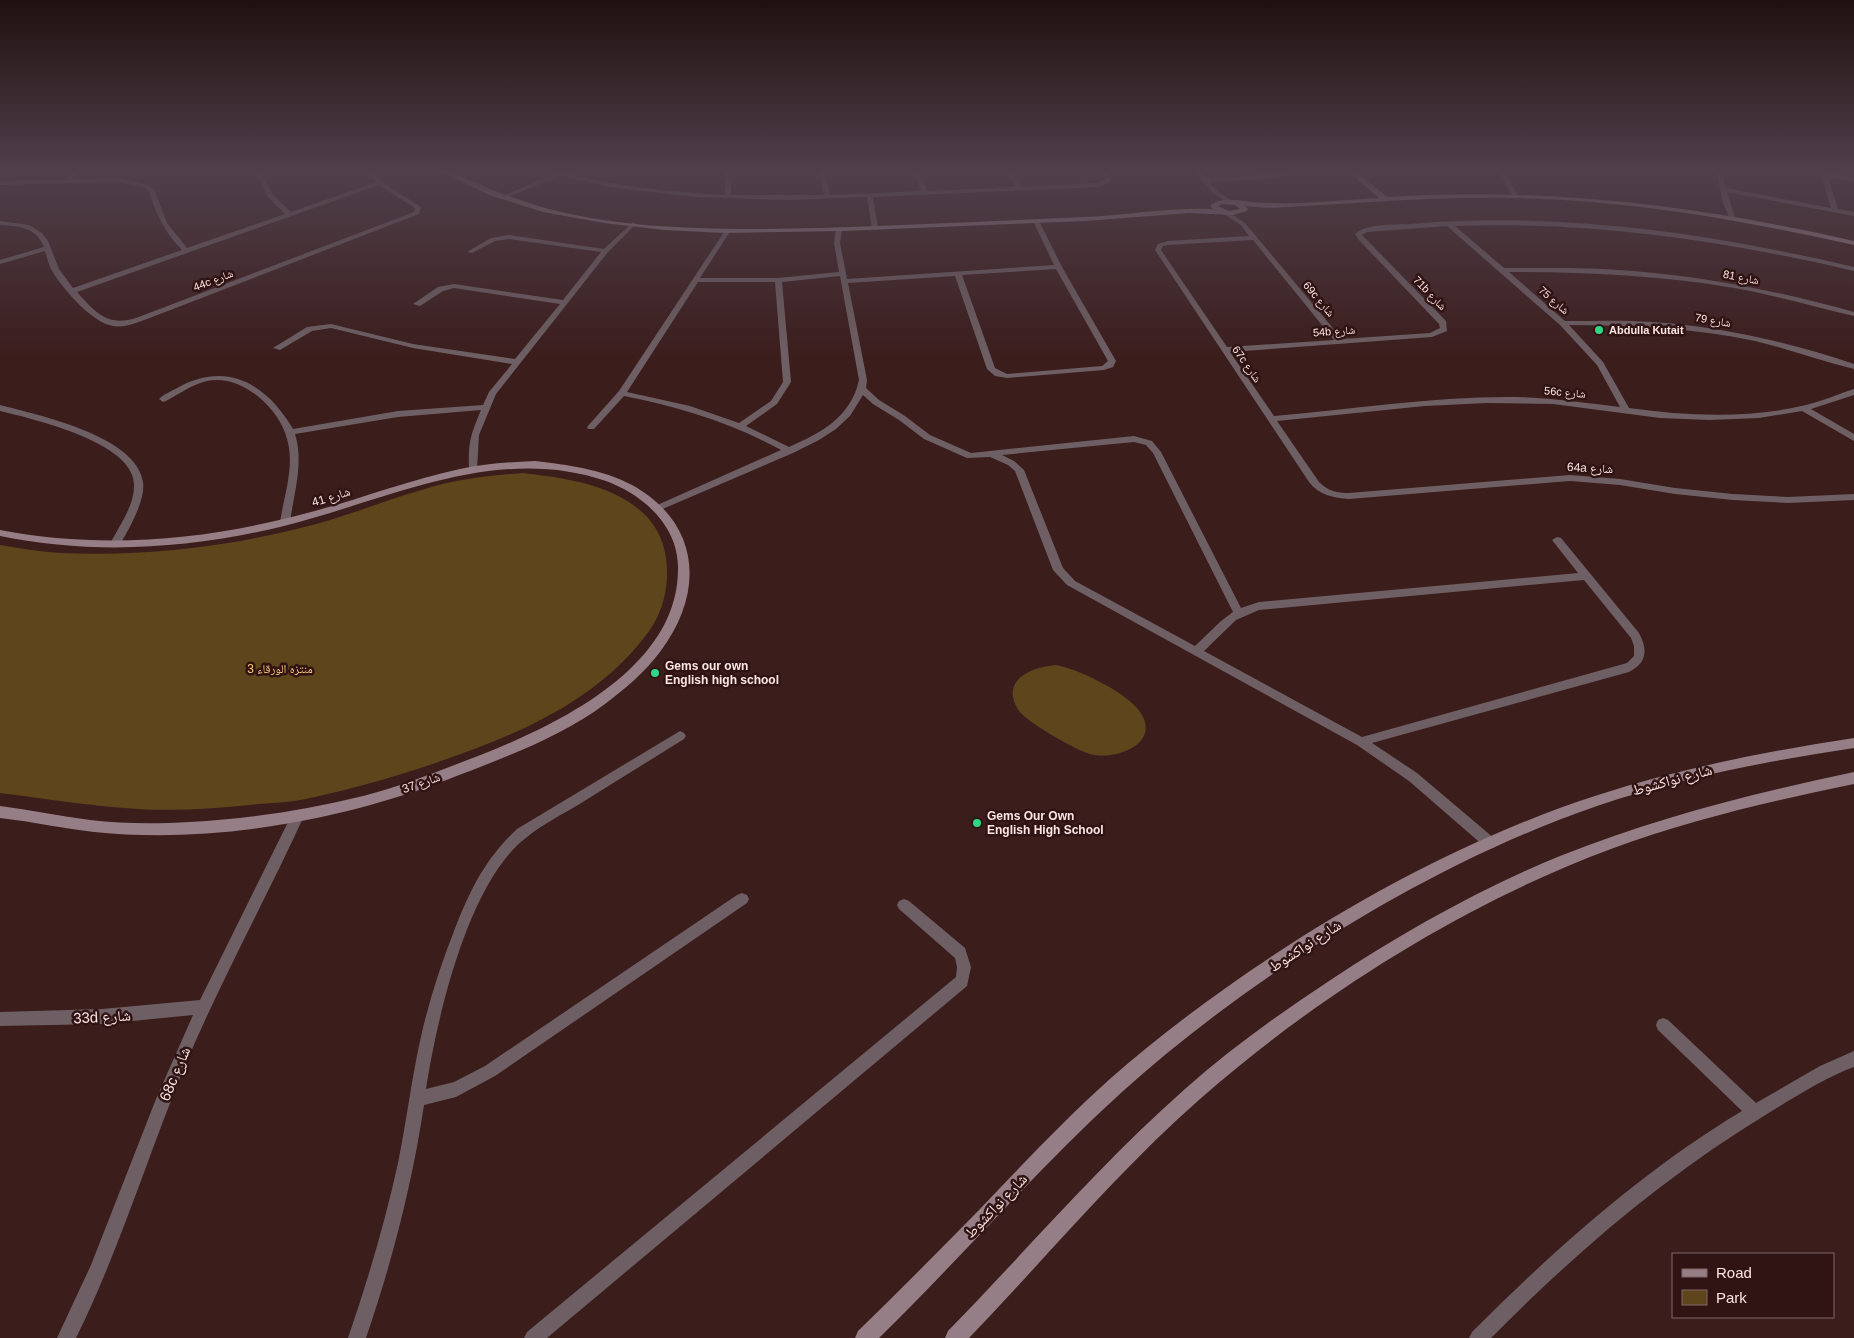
<svg xmlns="http://www.w3.org/2000/svg" width="1854" height="1338" font-family="Arial,'Noto Naskh Arabic',sans-serif">
	<style>
		.green { fill: #5f451c }
		.lines { fill: none; stroke-linecap: round; stroke-linejoin: round }
		.street { fill: #6e5f64; fill-rule: evenodd }
		.secondary { fill: #967e86; fill-rule: evenodd }
		.poi-dot { fill: #2dd884; stroke: #301313; stroke-width: 2 }
		.labels { text-anchor: middle; stroke-width: 5; stroke-linejoin: round; paint-order: stroke }
		.far-street-label { font-size: 11px; fill: #fbe6e4; stroke: #301313 }
		.far-poi-label { font-size: 11px; font-weight: bold; fill: #fbe6e4; stroke: #301313; text-anchor: start }
		.street-label { font-size: 12px; fill: #fbe6e4; stroke: #301313 }
		.poi-label { font-size: 12px; font-weight: bold; fill: #fbe6e4; stroke: #301313; text-anchor: start }
		.park-label { font-size: 12px; fill: #fcc77b; stroke: #301313 }
		.near-street-label { font-size: 15px; fill: #fbe6e4; stroke: #301313 }
	</style>
	<rect width="100%" height="100%" fill="#3b1d1c"/>
	<path class="green" d="M 522,473 C 582,479 664,493 667,568 C 668,595 660,619 643,639 C 598,697 526,731 458,755 C 409,773 357,788 306,799 C 291,802 274,803 258,804 C 214,809 168,812 124,808 C 83,805 41,798 0,793 L 0,545 C 20,548 40,552 60,553 C 148,557 235,546 320,523 C 355,513 389,499 425,489 C 456,479 489,476 522,473 Z
		M 1056,665 C 1078,669 1121,690 1136,707 C 1165,739 1123,759 1095,755 C 1081,754 1027,722 1019,711 C 999,681 1030,667 1056,665 Z"/>
	<g class="lines">
		<path class="street" d="M 76,170 L 83,170 L 72,179 L 121,178 L 147,185 L 154,189 L 167,223 L 187,248 L 285,214 L 268,197 L 254,170 L 260,170 L 273,195 L 291,212 L 376,182 L 364,170 L 370,170 L 382,182 L 421,207 L 419,214 L 147,319 C 136,323 124,328 113,326 C 92,323 61,287 51,269 C 48,263 47,257 45,251 L 0,264 L 0,260 L 44,247 C 36,227 19,226 0,225 L 0,221 L 29,225 L 42,233 L 48,241 L 59,269 L 73,288 L 182,250 C 165,233 156,214 149,191 L 143,187 L 121,182 L 0,185 L 0,181 L 64,180 ZM 379,185 L 415,208 L 414,212 L 136,318 C 107,327 95,312 77,292 Z
			M 545,170 C 565,170 586,179 605,182 C 645,189 685,193 725,195 L 725,170 L 731,170 L 731,195 L 824,195 L 819,170 L 825,170 L 830,195 L 921,191 L 913,170 L 919,170 L 927,191 L 1015,187 L 1006,170 L 1012,170 L 1021,187 L 1097,183 L 1105,180 L 1100,170 L 1106,170 L 1112,181 L 1098,187 L 873,197 L 878,228 L 875,230 L 872,228 L 867,197 L 788,200 L 697,197 L 615,188 L 560,176 L 503,199 L 498,198 L 554,174 Z
			M 1193,170 L 1199,170 L 1206,178 L 1277,174 L 1282,173 L 1286,170 L 1293,170 L 1286,176 L 1277,178 L 1209,182 L 1217,191 L 1232,201 L 1232,203 L 1230,204 L 1213,193 Z
			M 1498,170 L 1504,170 L 1518,196 L 1517,197 L 1513,197 Z
			M 1716,170 L 1722,170 L 1726,188 L 1831,208 L 1820,170 L 1854,178 L 1854,182 L 1828,177 L 1838,209 L 1854,212 L 1854,216 L 1727,192 L 1735,218 L 1730,219 L 1723,203 Z
			M 1224,212 L 1228,212 L 1245,223 L 1342,339 L 1430,333 L 1440,328 L 1439,324 L 1359,240 L 1355,234 C 1367,223 1393,225 1410,224 C 1559,211 1709,233 1854,267 L 1854,271 C 1722,240 1590,221 1455,226 L 1504,268 C 1547,268 1590,267 1633,271 C 1708,277 1782,292 1854,312 L 1854,316 C 1812,306 1771,294 1728,287 C 1655,275 1582,272 1509,272 L 1565,321 C 1594,321 1624,320 1653,322 C 1722,327 1789,342 1854,364 L 1854,369 C 1821,361 1789,349 1755,341 C 1693,328 1632,325 1569,325 L 1603,362 L 1629,408 C 1688,416 1748,419 1806,405 C 1823,401 1838,394 1854,389 L 1854,395 L 1811,409 L 1854,434 L 1854,441 L 1802,411 L 1759,418 L 1709,420 L 1660,418 L 1553,404 L 1487,403 L 1425,406 L 1277,421 L 1319,482 C 1328,491 1337,493 1349,493 L 1570,475 L 1620,479 L 1675,488 L 1733,494 L 1788,497 L 1854,494 L 1854,500 L 1788,503 L 1733,500 L 1675,494 L 1620,485 L 1570,481 L 1349,499 C 1333,498 1319,495 1309,482 L 1155,250 L 1158,244 L 1168,241 L 1249,236 L 1241,225 L 1224,214 ZM 1447,226 L 1560,325 L 1597,365 L 1620,407 C 1586,403 1552,398 1517,397 C 1436,396 1355,409 1274,416 L 1230,352 L 1432,337 L 1447,331 L 1446,321 L 1362,235 L 1367,232 ZM 1253,240 L 1334,340 L 1227,347 L 1161,250 L 1163,246 L 1168,245 Z
			M 1036,219 L 1039,221 L 1062,267 L 1116,361 L 1113,367 L 1104,370 L 1007,378 L 995,376 L 987,369 L 955,276 L 848,283 L 867,380 L 866,388 L 879,400 L 905,416 L 930,435 L 971,453 L 1134,436 L 1152,441 L 1161,452 L 1241,608 L 1259,602 L 1578,573 L 1552,540 L 1557,537 L 1561,538 L 1639,633 C 1648,650 1647,663 1629,672 L 1372,743 L 1417,773 L 1495,839 L 1497,843 L 1495,847 L 1490,849 L 1485,847 L 1409,781 L 1357,745 L 1067,585 L 1053,570 L 1015,471 L 1008,465 L 990,457 L 967,458 L 924,439 L 899,420 L 873,404 L 863,395 L 850,416 L 836,429 L 819,440 L 793,453 L 658,511 L 653,508 L 655,506 L 781,450 C 732,423 679,407 624,396 L 594,429 L 588,429 L 587,427 L 619,391 L 726,229 L 731,230 L 700,278 L 778,278 L 839,272 L 834,243 L 836,229 L 839,227 L 842,229 L 840,243 L 847,279 L 1054,265 L 1033,221 ZM 1056,269 L 1108,361 L 1102,366 L 1007,374 L 995,368 L 962,275 ZM 840,276 L 859,380 C 851,417 821,433 789,447 L 746,426 L 777,404 L 791,382 L 782,282 ZM 698,282 L 775,282 L 783,382 L 771,401 L 739,423 L 690,406 L 627,392 ZM 1134,442 L 1146,445 L 1153,453 L 1233,612 L 1221,621 L 1195,646 L 1075,581 L 1063,568 L 1024,470 L 1014,461 L 1002,455 ZM 1584,580 L 1631,638 L 1634,646 L 1634,656 L 1627,663 L 1362,737 L 1204,651 L 1236,620 L 1259,610 Z
			M 633,222 L 636,224 L 608,252 L 496,394 L 479,435 L 477,470 L 474,471 L 469,468 C 468,442 471,434 481,410 L 398,417 L 295,434 C 304,462 294,493 290,522 L 285,525 L 280,522 C 284,497 294,468 288,443 C 282,410 242,373 207,381 C 193,384 179,394 166,401 L 163,402 L 159,399 C 164,394 172,391 179,387 C 227,361 267,384 293,429 L 398,411 L 483,405 L 489,392 L 512,364 L 413,348 L 331,328 L 312,331 L 280,350 L 273,348 L 307,327 L 331,324 L 413,344 L 515,359 L 560,304 L 454,288 L 443,291 L 420,306 L 413,304 L 438,287 L 454,284 L 563,300 L 601,252 L 509,239 L 495,241 L 472,253 L 467,252 L 491,238 L 509,235 L 604,249 Z
			M 0,405 C 38,415 137,436 143,482 C 146,500 128,531 119,546 L 111,546 L 110,544 C 119,526 135,505 134,484 C 133,442 33,419 0,411 Z
			M 680,731 L 684,733 L 686,736 L 684,739 C 649,761 613,783 578,805 C 561,815 542,825 527,837 C 468,881 437,1018 426,1089 L 454,1082 L 485,1066 L 737,895 L 742,893 L 747,895 L 749,899 L 747,903 L 495,1076 L 456,1097 L 424,1105 C 412,1185 392,1262 366,1338 L 348,1338 C 368,1280 385,1222 398,1163 C 407,1119 412,1075 422,1032 C 430,998 441,964 454,931 C 470,890 485,859 517,829 Z
			M 298,811 L 303,812 L 304,816 C 265,901 220,982 184,1068 C 147,1158 119,1251 76,1338 L 57,1338 L 91,1265 L 156,1099 L 193,1015 L 102,1024 L 0,1026 L 0,1012 L 102,1009 L 200,1000 L 293,812 Z
			M 904,899 L 909,901 L 965,948 L 971,967 L 967,986 L 547,1338 L 524,1338 L 527,1332 L 956,977 L 957,967 L 955,958 L 899,909 L 897,905 L 899,901 Z
			M 1663,1018 L 1668,1020 L 1756,1103 L 1820,1066 L 1854,1051 L 1854,1067 C 1824,1078 1795,1097 1767,1114 C 1665,1176 1575,1253 1491,1338 L 1469,1338 L 1472,1332 C 1554,1250 1642,1171 1742,1111 L 1658,1030 L 1656,1025 L 1658,1020 Z"/>
		<path class="secondary" d="M 439,170 L 447,170 C 479,185 511,198 545,208 C 630,231 733,230 820,228 C 908,225 997,221 1085,217 C 1128,215 1170,207 1213,209 L 1210,206 C 1221,196 1238,201 1251,202 C 1293,206 1337,200 1379,198 L 1347,170 L 1354,170 L 1387,197 C 1550,187 1695,205 1854,241 L 1854,245 C 1742,220 1629,200 1514,198 C 1431,196 1350,204 1268,208 L 1245,206 L 1248,209 L 1247,211 L 1233,215 L 1189,213 L 1085,221 L 843,231 L 725,233 L 664,230 L 604,223 L 543,212 L 489,195 ZM 1222,204 L 1235,205 L 1240,209 L 1229,211 L 1218,206 Z
			M 535,461 C 568,465 602,469 632,485 C 701,523 705,593 660,652 C 645,672 625,689 605,704 C 565,734 516,753 470,771 C 441,782 413,793 384,801 C 297,827 195,841 105,833 C 70,830 35,822 0,818 L 0,806 C 30,810 60,816 90,820 C 123,824 157,824 190,822 C 248,819 306,810 363,796 C 395,788 426,776 457,764 C 540,733 678,675 678,569 C 679,527 644,495 606,481 C 495,443 386,501 280,527 C 187,549 93,555 0,536 L 0,530 C 105,550 208,540 311,512 C 360,499 409,480 460,469 C 484,464 509,462 535,461 Z
			M 1854,738 L 1854,748 C 1767,761 1680,778 1597,806 C 1431,863 1252,975 1122,1092 C 1037,1169 962,1257 879,1338 L 855,1338 L 858,1331 C 899,1291 940,1250 980,1209 C 1023,1164 1065,1119 1111,1078 C 1245,961 1429,849 1598,795 C 1681,768 1768,751 1854,738 Z
			M 1854,772 L 1854,784 C 1772,801 1690,820 1611,849 C 1465,903 1317,996 1200,1099 C 1117,1172 1046,1258 969,1338 L 945,1338 L 948,1331 C 1027,1250 1100,1164 1185,1089 C 1230,1049 1279,1014 1329,981 C 1402,933 1479,889 1560,856 C 1655,818 1754,793 1854,772 Z"/>
	</g>
	<linearGradient id="sky" x2="0" y2="1"><stop stop-color="#20100f"/><stop offset="0.48" stop-color="#4f404b"/><stop offset="1" stop-color="#4f404b" stop-opacity="0"/></linearGradient>
	<rect width="1854" height="357" fill="url(#sky)"/>
	<g class="poi-dot">
		<circle cx="1599" cy="330" r="5"/>
		<circle cx="655" cy="673" r="5"/>
		<circle cx="977" cy="823" r="5"/>
	</g>
	<g class="labels">
		<g class="far-street-label">
			<text transform="translate(1741 277) rotate(11)" y="4">شارع 81</text>
			<text transform="translate(213 280) rotate(-21)" y="4">44c شارع</text>
			<text transform="translate(1430 293) rotate(46)" y="4">71b شارع</text>
			<text transform="translate(1319 299) rotate(50)" y="4">69c شارع</text>
			<text transform="translate(1554 300) rotate(41)" y="4">شارع 75</text>
			<text transform="translate(1713 320) rotate(9)" y="4">شارع 79</text>
			<text transform="translate(1334 331) rotate(-4)" y="4">54b شارع</text>
			<text transform="translate(1247 364) rotate(55)" y="4">67c شارع</text>
			<text transform="translate(1565 392) rotate(5)" y="4">56c شارع</text>
		</g>
		<g class="far-poi-label">
			<text x="1609" y="334">Abdulla Kutait</text>
		</g>
		<g class="street-label">
			<text transform="translate(1590 468) rotate(3)" y="4">64a شارع</text>
			<text transform="translate(331 497) rotate(-17)" y="4">شارع 41</text>
			<text transform="translate(421 783) rotate(-19)" y="4">شارع 37</text>
		</g>
		<g class="poi-label">
			<text x="665" y="670">Gems our own<tspan x="665" dy="14">English high school</tspan></text>
			<text x="987" y="820">Gems Our Own<tspan x="987" dy="14">English High School</tspan></text>
		</g>
		<g class="park-label">
			<text x="280" y="673">منتزه الورقاء 3</text>
		</g>
		<g class="near-street-label">
			<text transform="translate(1672 780) rotate(-15)" y="5">شارع نواكشوط</text>
			<text transform="translate(1305 946) rotate(-33)" y="5">شارع نواكشوط</text>
			<text transform="translate(102 1017) rotate(-3)" y="5">33d شارع</text>
			<text transform="translate(175 1074) rotate(-67)" y="5">68c شارع</text>
			<text transform="translate(996 1206) rotate(-46)" y="5">شارع نواكشوط</text>
		</g>
	</g>
	<rect x="1672" y="1253" width="162" height="65" fill="#301313" stroke="#816767"/>
	<rect x="1682" y="1269" width="25" height="8" fill="#967e86" stroke="#816767"/>
	<text x="1716" y="1278" font-size="15" fill="#fbe6e4">Road</text>
	<rect x="1682" y="1290" width="25" height="15" fill="#5f451c" stroke="#816767"/>
	<text x="1716" y="1303" font-size="15" fill="#fbe6e4">Park</text>
</svg>
